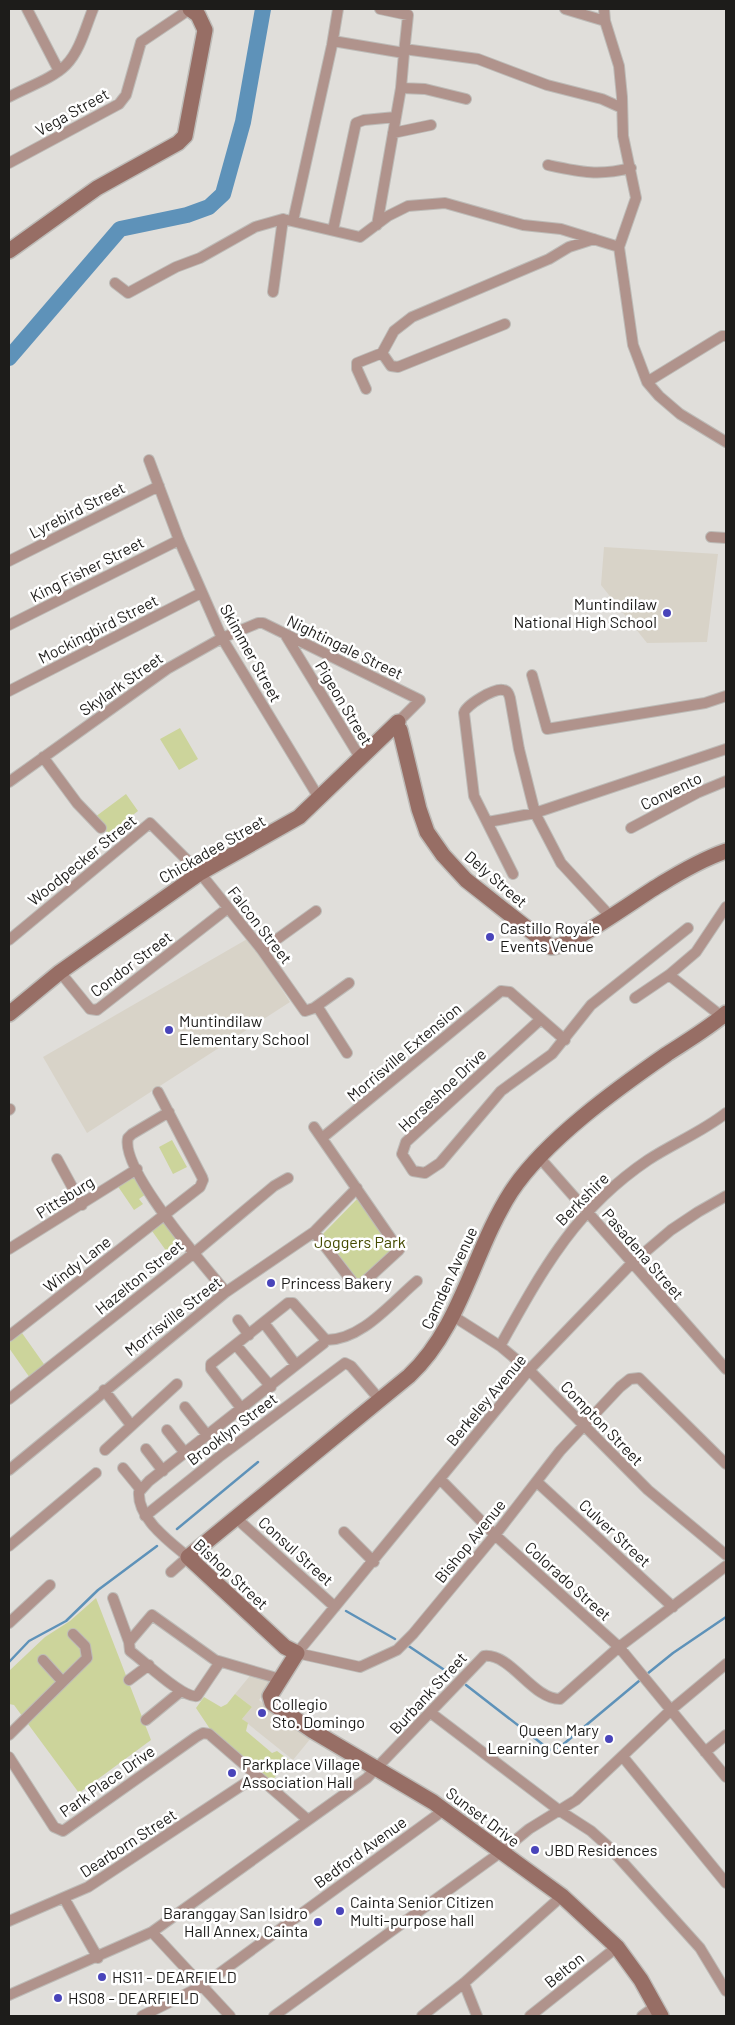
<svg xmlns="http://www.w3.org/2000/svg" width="735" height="2025" font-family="Barlow,sans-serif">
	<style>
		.built { fill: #d8d3c8 }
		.green { fill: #ccd49b }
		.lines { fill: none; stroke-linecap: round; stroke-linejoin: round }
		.stream { stroke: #5e92b9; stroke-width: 2.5 }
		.river { stroke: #5e92b9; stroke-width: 16 }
		.street-casing { stroke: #bdbbb7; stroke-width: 12 }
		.secondary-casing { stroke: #bdbbb7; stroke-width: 18 }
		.street { stroke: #b0938c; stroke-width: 10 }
		.secondary { stroke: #976e65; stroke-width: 15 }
		.poi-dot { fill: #4944ba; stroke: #fff; stroke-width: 2 }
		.labels { text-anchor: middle; stroke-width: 5; stroke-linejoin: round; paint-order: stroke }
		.street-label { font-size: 16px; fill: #1d1c1a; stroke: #fff }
		.poi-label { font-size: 16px; fill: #1d1c1a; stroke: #fff; text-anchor: start }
		.park-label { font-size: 16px; fill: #454a00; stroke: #fff }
	</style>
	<rect width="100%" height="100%" fill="#e0deda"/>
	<path class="built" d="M 604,547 L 718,554 L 707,642 L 647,643 L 601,585 Z
		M 249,938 L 290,1002 L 87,1133 L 43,1057 Z
		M 253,1672 L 273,1681 L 259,1700 L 311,1738 L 293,1760 L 242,1719 L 252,1707 L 235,1694 Z"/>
	<path class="green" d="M 180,728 L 198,759 L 179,770 L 160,739 Z
		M 126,794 L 138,811 L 108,834 L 95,817 Z
		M 172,1140 L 187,1167 L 173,1174 L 159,1147 Z
		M 134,1174 L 146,1194 L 139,1199 L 143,1204 L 134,1210 L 117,1185 Z
		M 359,1197 L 395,1249 L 358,1280 L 323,1234 Z
		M 163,1221 L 183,1250 L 172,1259 L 152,1231 Z
		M 22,1333 L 46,1367 L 30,1378 L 9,1348 L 9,1343 Z
		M 96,1598 L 151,1740 L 79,1793 L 14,1705 L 9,1704 L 9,1671 L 45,1637 L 70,1621 Z
		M 235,1694 L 252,1707 L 242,1719 L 248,1723 L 246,1731 L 272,1753 L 277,1751 L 289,1760 L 271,1782 L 210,1729 L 196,1708 L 204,1697 L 221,1707 L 227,1704 Z"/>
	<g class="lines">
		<path class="stream" d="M 177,1529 L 258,1462
			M 346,1611 L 395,1639
			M 407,1645 L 452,1675
			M 9,1662 L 29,1641 L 66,1621 L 98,1590 L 157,1546
			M 647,1674 L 673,1653 L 726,1617
			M 466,1685 L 550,1750 L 560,1747 L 639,1681"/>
		<path class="river" d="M 9,358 L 120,229 L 187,215 L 209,207 L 223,194 L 243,122 L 263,9"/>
		<g class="street-casing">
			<path id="street" d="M 27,9 L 59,71
				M 380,9 L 408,15 L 404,53
				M 565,9 L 605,21 L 619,66 L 622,97 L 623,136 L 636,198 L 619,247
				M 604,9 L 605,21
				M 333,41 L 404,53 L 401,88
				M 404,49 L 478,59 L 547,85 L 602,99 L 622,108
				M 9,97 C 27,87 52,79 66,65 C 80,51 86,26 93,9
				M 393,133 L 431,125
				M 9,163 L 119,104 L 126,95 L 141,42 L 190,9
				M 548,165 C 581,172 598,176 631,168
				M 293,221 L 332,45 L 338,9
				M 377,225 L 401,88 L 425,89 L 466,99
				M 333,230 L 356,123 L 364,120 L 396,117
				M 115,283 L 128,293 L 176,267 L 200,258 L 255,227 L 283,219 L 360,237 L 388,216 L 408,206 L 445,203 L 523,225 L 561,229 L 619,247 L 633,345 L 647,382 L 659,396 L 680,414 L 726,442
				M 273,292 L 283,219
				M 382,353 L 391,366 L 398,367 L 505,324
				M 647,382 L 722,336 L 726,336
				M 366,389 L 357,369 L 357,363 L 382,353 L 394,331 L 412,317 L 549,259 L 569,247 L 594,239
				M 149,460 L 179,540 L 222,638 L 319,798
				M 711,537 L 726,538
				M 9,561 L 159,486
				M 9,625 L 179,540
				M 286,636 L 361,759
				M 532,675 L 547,729 L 705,703 L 726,696
				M 9,691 L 201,593
				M 43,757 L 77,803 L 101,828
				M 9,782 L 167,669 L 222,638 L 258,623 L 263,623 L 420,700 L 398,722 L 399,726
				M 488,822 L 535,813 L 726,749
				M 631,828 L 697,793 L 726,781
				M 513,874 L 474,796 L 464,713 C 466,705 494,688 503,690 C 507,690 509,694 510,698 L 519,749 L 535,813 L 561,863 L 610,916
				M 9,940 L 150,823 L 200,873 L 262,950 L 305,1011 L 314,1008 L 349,983
				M 262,950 L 316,911
				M 60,972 L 90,1009 L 97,1010 L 228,908
				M 669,975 L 725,1019
				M 635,998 L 669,975 L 696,952 L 726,907
				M 317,1006 L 347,1053
				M 541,1019 L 406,1142 L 402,1154 L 413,1171 L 425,1173 L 440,1163 L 501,1091 L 552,1054 L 591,1005 L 688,928
				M 9,1110 L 10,1109
				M 169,1112 L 132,1134 L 128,1138 C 120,1169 205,1267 226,1292
				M 314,1127 L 399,1250 L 362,1284 L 354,1284 L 314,1232
				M 322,1138 L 501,991 L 510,992 L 565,1040
				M 539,1157 L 726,1369
				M 57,1159 L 82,1205
				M 726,1196 L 698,1212 L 671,1230 L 631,1264 L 529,1370 L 297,1653 L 360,1667 L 397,1650 L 413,1634 L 495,1535 L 560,1451 L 620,1387 L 630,1379 L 639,1378 L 726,1464
				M 9,1249 L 137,1169
				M 453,1316 L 500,1346 L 529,1370 L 648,1490 L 726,1555
				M 238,1320 L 249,1335
				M 264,1323 L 296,1365
				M 9,1336 L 200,1187 L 203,1180 L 202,1177 L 158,1092
				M 325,1340 C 361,1341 391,1303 417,1281
				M 236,1345 L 271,1387
				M 500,1346 C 542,1271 574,1210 648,1160 C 674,1143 702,1132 726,1113
				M 104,1390 L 131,1425
				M 9,1399 L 194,1253 L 274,1186 L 288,1178
				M 185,1407 L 207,1435
				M 167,1430 L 185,1453
				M 146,1449 L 163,1471
				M 105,1450 L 177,1384
				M 123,1468 L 141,1490
				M 9,1470 L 226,1292 L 314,1232 L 357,1188
				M 440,1479 L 495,1535 L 619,1647 L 726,1777
				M 537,1482 L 673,1607
				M 145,1516 L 219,1457 L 345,1363 L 351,1366 L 380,1400
				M 236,1518 L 335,1607
				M 344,1532 L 374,1562
				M 9,1546 L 96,1473
				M 171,1572 L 188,1557 C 170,1542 137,1518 139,1492 L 149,1481 L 324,1343 L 324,1338 L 293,1303 L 288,1303 L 211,1364 L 211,1369 L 241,1408
				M 113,1598 L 129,1642
				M 9,1623 L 50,1585
				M 43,1660 L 62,1681
				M 220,1662 L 197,1696 C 183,1699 144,1661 130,1651 L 129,1642 L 152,1615 L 215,1660 L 280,1679
				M 129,1680 L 149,1665
				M 431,1713 L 560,1811 L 591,1831 L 611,1849 L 700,1948 L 726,1991
				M 146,1720 L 180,1692
				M 9,1735 L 87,1658 L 85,1646 L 73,1634
				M 705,1752 L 726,1735
				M 9,1757 L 54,1827 L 63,1831 L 196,1737 L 203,1733 L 209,1734 L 308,1820
				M 623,1757 L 726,1883
				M 64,1898 L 98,1958
				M 9,1921 L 88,1887 L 256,1776
				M 152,1932 L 230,2016
				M 464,1983 L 477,2016
				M 9,1995 L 152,1932 L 367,1778 L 484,1656 C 511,1653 532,1699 560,1699 L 619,1647 L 726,1566
				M 142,2016 L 202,1986 L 444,1810
				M 274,2016 L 501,1852 L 529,1829 L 576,1800 L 672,1709 L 726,1664
				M 422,2016 L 464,1983 L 562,1896
				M 530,2016 L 617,1947
				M 642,2016 L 656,2006"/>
		</g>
		<g class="secondary-casing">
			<path id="secondary" d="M 9,251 L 97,188 L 178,143 L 185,136 L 205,30 L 198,15 L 190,9
				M 400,730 L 419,809 L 427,832 L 443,855 L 466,880 L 551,947 C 570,948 640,896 661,884 C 682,871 703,859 726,851
				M 9,1014 L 60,972 L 200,873 L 299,817 L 398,722
				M 661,2016 L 641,1980 L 617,1947 L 562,1896 L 433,1802 L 313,1731 L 272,1703 L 270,1696 L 297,1653 L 285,1647 L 188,1557 L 409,1376 C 462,1326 473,1251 511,1192 C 544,1141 618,1088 667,1054 C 687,1041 709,1028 726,1013"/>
		</g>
		<use href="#street" class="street"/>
		<use href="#secondary" class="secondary"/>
	</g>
	<g class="poi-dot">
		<circle cx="667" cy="613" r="5"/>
		<circle cx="490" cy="937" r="5"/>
		<circle cx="169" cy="1030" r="5"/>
		<circle cx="271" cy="1283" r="5"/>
		<circle cx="262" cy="1713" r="5"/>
		<circle cx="609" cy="1739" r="5"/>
		<circle cx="232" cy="1773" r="5"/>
		<circle cx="535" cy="1850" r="5"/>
		<circle cx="340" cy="1911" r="5"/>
		<circle cx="318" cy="1922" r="5"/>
		<circle cx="102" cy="1977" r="5"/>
		<circle cx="58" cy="1998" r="5"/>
	</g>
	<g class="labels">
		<g class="street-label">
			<text transform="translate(72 112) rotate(-29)" y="6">Vega Street</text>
			<text transform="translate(77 510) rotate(-27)" y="6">Lyrebird Street</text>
			<text transform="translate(87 569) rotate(-27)" y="6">King Fisher Street</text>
			<text transform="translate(98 629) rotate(-27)" y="6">Mockingbird Street</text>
			<text transform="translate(345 647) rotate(26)" y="6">Nightingale Street</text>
			<text transform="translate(251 653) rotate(61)" y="6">Skimmer Street</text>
			<text transform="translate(121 684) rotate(-35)" y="6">Skylark Street</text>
			<text transform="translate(344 703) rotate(59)" y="6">Pigeon Street</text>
			<text transform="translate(671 791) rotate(-26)" y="6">Convento</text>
			<text transform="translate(212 849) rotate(-30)" y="6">Chickadee Street</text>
			<text transform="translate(82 860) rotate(-39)" y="6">Woodpecker Street</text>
			<text transform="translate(496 879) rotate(41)" y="6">Dely Street</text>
			<text transform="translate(260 925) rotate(52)" y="6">Falcon Street</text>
			<text transform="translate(131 964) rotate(-37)" y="6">Condor Street</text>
			<text transform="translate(404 1052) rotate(-40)" y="6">Morrisville Extension</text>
			<text transform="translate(442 1090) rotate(-43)" y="6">Horseshoe Drive</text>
			<text transform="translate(65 1197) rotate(-32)" y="6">Pittsburg</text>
			<text transform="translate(582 1199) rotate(-45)" y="6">Berkshire</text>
			<text transform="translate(643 1254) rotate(49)" y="6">Pasadena Street</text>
			<text transform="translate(77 1264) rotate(-38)" y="6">Windy Lane</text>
			<text transform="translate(139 1277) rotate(-39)" y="6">Hazelton Street</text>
			<text transform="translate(449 1278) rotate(-65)" y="6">Camden Avenue</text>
			<text transform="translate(173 1316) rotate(-38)" y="6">Morrisville Street</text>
			<text transform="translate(486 1400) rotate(-50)" y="6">Berkeley Avenue</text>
			<text transform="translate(602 1423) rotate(46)" y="6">Compton Street</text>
			<text transform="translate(232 1429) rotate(-37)" y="6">Brooklyn Street</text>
			<text transform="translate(615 1533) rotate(43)" y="6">Culver Street</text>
			<text transform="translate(470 1541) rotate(-51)" y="6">Bishop Avenue</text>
			<text transform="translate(296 1551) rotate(42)" y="6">Consul Street</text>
			<text transform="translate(231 1574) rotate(43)" y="6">Bishop Street</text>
			<text transform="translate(568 1581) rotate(42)" y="6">Colorado Street</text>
			<text transform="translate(428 1693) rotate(-47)" y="6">Burbank Street</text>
			<text transform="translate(107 1781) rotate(-35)" y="6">Park Place Drive</text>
			<text transform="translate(483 1817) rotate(37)" y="6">Sunset Drive</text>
			<text transform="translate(128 1843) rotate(-33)" y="6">Dearborn Street</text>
			<text transform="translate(360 1852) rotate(-36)" y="6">Bedford Avenue</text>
			<text transform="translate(564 1970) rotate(-39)" y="6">Belton</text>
		</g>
		<g class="poi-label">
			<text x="657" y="610" text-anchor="end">Muntindilaw<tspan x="657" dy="18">National High School</tspan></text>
			<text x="500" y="934">Castillo Royale<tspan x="500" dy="18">Events Venue</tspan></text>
			<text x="179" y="1027">Muntindilaw<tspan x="179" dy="18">Elementary School</tspan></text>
			<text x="281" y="1289">Princess Bakery</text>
			<text x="272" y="1710">Collegio<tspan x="272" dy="18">Sto. Domingo</tspan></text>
			<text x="599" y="1736" text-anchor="end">Queen Mary<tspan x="599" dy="18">Learning Center</tspan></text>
			<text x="242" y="1770">Parkplace Village<tspan x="242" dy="18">Association Hall</tspan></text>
			<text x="545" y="1856">JBD Residences</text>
			<text x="350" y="1908">Cainta Senior Citizen<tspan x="350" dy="18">Multi-purpose hall</tspan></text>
			<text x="308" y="1919" text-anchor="end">Baranggay San Isidro<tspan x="308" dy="18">Hall Annex, Cainta</tspan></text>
			<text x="112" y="1983">HS11 - DEARFIELD</text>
			<text x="68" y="2004">HS08 - DEARFIELD</text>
		</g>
		<g class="park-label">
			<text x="360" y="1248">Joggers Park</text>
		</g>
	</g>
	<rect width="735" height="2025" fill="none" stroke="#1d1c1a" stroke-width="20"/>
</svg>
